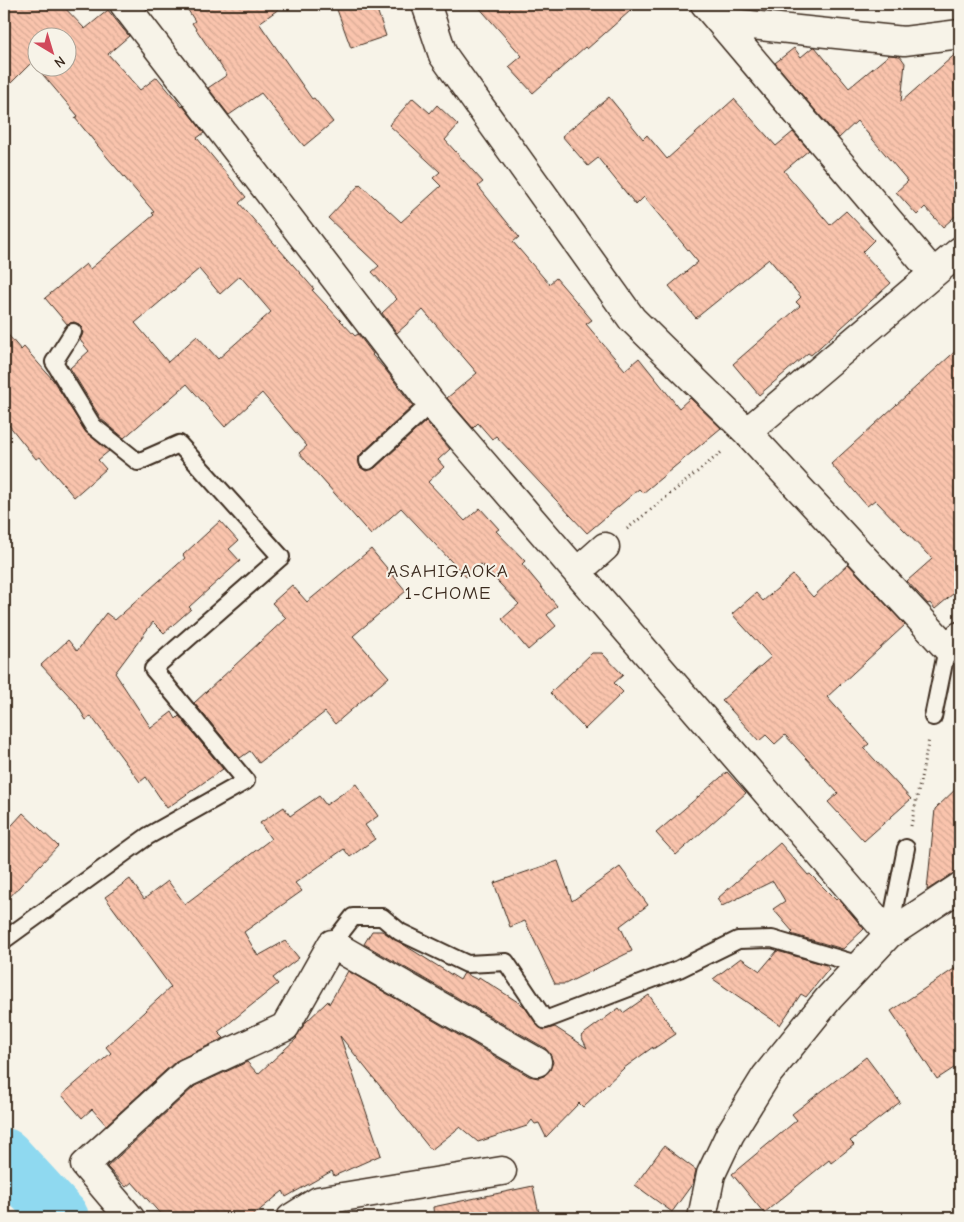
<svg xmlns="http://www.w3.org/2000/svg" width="964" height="1222" font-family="'Comic Neue',sans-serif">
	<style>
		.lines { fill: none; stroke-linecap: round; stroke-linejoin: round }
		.river { stroke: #8fd9f0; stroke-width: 56 }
		.building { fill: url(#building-back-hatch); stroke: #3b2a1e; fill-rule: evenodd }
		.lane-casing { stroke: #3b2a1e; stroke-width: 20 }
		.street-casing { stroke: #3b2a1e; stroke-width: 31 }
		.path { stroke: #3b2a1e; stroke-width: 3; stroke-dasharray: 1 4; stroke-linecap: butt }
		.lane { stroke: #f7f3e8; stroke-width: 16 }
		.street { stroke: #f7f3e8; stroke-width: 28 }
		.labels { text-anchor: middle; stroke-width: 4; stroke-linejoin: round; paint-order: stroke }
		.neighbourhood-label { font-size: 19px; letter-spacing: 1px; fill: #3b2a1e; stroke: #f7f3e8 }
	</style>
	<defs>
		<pattern id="building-back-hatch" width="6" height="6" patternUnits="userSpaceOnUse" patternTransform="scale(1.25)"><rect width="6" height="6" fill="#fac4ad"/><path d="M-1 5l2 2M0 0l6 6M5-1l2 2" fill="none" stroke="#d7a994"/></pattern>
	</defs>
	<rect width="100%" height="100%" fill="#f7f3e8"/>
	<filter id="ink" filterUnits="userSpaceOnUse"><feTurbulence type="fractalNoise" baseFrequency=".02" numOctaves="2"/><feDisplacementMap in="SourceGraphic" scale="10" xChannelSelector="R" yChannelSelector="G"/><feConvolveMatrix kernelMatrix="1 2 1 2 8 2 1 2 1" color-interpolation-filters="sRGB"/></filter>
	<g filter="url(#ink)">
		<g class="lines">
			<path class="river" d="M 4,1156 L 61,1218"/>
		</g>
		<path class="building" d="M 4,4 L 61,4 L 85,29 L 108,10 L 123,29 L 129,36 L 108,54 L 140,90 L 157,77 L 182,107 L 183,106 L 204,133 L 197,138 L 246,197 L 239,203 L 314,289 L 312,290 L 355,336 L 358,334 L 373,354 L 372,355 L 385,369 L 413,406 L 361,454 L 358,458 L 360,467 L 366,471 L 375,468 L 426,421 L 450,449 L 438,460 L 444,467 L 428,482 L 465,521 L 480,508 L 499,529 L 496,531 L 525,561 L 522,564 L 557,606 L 547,615 L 556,626 L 528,650 L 502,619 L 519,604 L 481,564 L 466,577 L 401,508 L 371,535 L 299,453 L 307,446 L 262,393 L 225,427 L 187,384 L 124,438 L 101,419 L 70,368 L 89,351 L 80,340 L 83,333 L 82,328 L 79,324 L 74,322 L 67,324 L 45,298 L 86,264 L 90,269 L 154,215 L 152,213 L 154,212 L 107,157 L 75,118 L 78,116 L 32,62 L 4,90 ZM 38,38 L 68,38 L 68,68 L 38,68 ZM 199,269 L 220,294 L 240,276 L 271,312 L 218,359 L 197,336 L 168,362 L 135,323 Z
			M 184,4 L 286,4 L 259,23 L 312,99 L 314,98 L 333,122 L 304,146 L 261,93 L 229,115 L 208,88 L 227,75 L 192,23 L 195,21 Z
			M 335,4 L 375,4 L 386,36 L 351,48 Z
			M 476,4 L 638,4 L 587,49 L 585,47 L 533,93 L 509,67 L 522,56 Z
			M 813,47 L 815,47 L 849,88 L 889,55 L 900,56 L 905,63 L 901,102 L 960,50 L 960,212 L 943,227 L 925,207 L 917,215 L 896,192 L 908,181 L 857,121 L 839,138 L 775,63 L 794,48 L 801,57 Z
			M 609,97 L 643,139 L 647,135 L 667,159 L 734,99 L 776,146 L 793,132 L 809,150 L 784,171 L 830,225 L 846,211 L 874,240 L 862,252 L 891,283 L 811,355 L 808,353 L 759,395 L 733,364 L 800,306 L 796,302 L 801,297 L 769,259 L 696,318 L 669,286 L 698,262 L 644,197 L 636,205 L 598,158 L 588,166 L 562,136 Z
			M 413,98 L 430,113 L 437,105 L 458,125 L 445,140 L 483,182 L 478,186 L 519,237 L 513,242 L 549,284 L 556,278 L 592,320 L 586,324 L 625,370 L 639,358 L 679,408 L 690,398 L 721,428 L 643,493 L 639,489 L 587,533 L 496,436 L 492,439 L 478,423 L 473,428 L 447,398 L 477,373 L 423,310 L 397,333 L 382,313 L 397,299 L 372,272 L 379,266 L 328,218 L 360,184 L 401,222 L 441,186 L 433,178 L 440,172 L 389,125 Z
			M 4,330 L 21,350 L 24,347 L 53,380 L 85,431 L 109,451 L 98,460 L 106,469 L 74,497 L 40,457 L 36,459 L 4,419 Z
			M 960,347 L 960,588 L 935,609 L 930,603 L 928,604 L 907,581 L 932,559 L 875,500 L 867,506 L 831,464 Z
			M 220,521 L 238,541 L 229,549 L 240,561 L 189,607 L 191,609 L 164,633 L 153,622 L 115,673 L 151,728 L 172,712 L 176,719 L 179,716 L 223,769 L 167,808 L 146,777 L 140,782 L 91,716 L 86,720 L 76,703 L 41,665 L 68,640 L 77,651 L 106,613 L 115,620 L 185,558 L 183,555 Z
			M 371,549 L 406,591 L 353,636 L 389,677 L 335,724 L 325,712 L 259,763 L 250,751 L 240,758 L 194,703 L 286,618 L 272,603 L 292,585 L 307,602 Z
			M 848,564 L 905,625 L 827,697 L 869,744 L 864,748 L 911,799 L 864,841 L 828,802 L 838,793 L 785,735 L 775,744 L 766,735 L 759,741 L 722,700 L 771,657 L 732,614 L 756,593 L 763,601 L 793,575 L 813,597 Z
			M 592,653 L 602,653 L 623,675 L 614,683 L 623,692 L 585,729 L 550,693 Z
			M 727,772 L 746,793 L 676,855 L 656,833 Z
			M 356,784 L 378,816 L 365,825 L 375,839 L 350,857 L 344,849 L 295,883 L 302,891 L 244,932 L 258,956 L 285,941 L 299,958 L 273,978 L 278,984 L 218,1032 L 224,1038 L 176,1061 L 106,1125 L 92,1109 L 82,1118 L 62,1095 L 111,1053 L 106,1047 L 171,987 L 105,897 L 130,879 L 144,899 L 168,881 L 185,904 L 271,839 L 260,823 L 284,807 L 290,816 L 319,796 L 326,805 Z
			M 960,785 L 960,869 L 927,890 L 935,809 Z
			M 23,813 L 58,846 L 4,903 L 4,834 Z
			M 780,843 L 808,875 L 810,874 L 836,900 L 838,898 L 864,929 L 843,949 L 791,934 L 793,932 L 773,909 L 785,901 L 773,881 L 722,906 L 717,899 Z
			M 558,861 L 572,901 L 620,867 L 648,905 L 620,926 L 632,951 L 565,984 L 555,984 L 525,921 L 510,927 L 494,883 Z
			M 372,931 L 382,931 L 460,980 L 464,973 L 478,980 L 479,977 L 524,1006 L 540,1028 L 545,1030 L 555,1027 L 587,1048 L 581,1036 L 619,1008 L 623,1013 L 649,995 L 676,1034 L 653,1049 L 653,1047 L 624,1068 L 583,1107 L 579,1103 L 546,1137 L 539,1123 L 535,1124 L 532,1120 L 527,1126 L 478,1142 L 460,1127 L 431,1150 L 340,1036 L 381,1155 L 334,1176 L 332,1171 L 286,1197 L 283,1191 L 250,1218 L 164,1218 L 132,1182 L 126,1187 L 107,1167 L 195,1086 L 247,1062 L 258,1074 L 297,1038 L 296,1037 L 306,1022 L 328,1001 L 329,1004 L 348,971 L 529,1076 L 538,1078 L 544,1076 L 550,1070 L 553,1062 L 550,1054 L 545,1048 L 364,944 Z
			M 777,951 L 826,965 L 829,969 L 806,997 L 801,994 L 780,1025 L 713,979 L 741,958 L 760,971 Z
			M 960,965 L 960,1064 L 937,1079 L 891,1011 Z
			M 866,1057 L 900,1102 L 850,1141 L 854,1145 L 831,1163 L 829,1160 L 764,1213 L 732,1174 L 797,1120 L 792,1114 Z
			M 664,1146 L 696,1170 L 693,1183 L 672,1212 L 635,1185 Z
			M 533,1186 L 540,1218 L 434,1218 L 433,1207 Z"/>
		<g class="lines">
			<g class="lane-casing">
				<path id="lane" d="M 368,461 L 431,403
					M 933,717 L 947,648
					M 889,934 L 906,848
					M 4,940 L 148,836 L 246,781 L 153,669 L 281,557 L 179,444 L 138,462 L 93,426 L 54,362 L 73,332
					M 332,944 L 353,917 L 382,917 L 400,932 L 467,964 L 506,962 L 545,1020 L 679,969 L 738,940 L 772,939 L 860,965"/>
			</g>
			<g class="street-casing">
				<path id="street" d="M 124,4 L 431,403 L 889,934
					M 426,4 L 443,55 L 632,319 L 747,432 L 947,648 L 960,636
					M 705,4 L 933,273
					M 722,22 L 904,41 L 960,34
					M 747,432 L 960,251
					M 578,571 L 605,547
					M 130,1218 L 85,1165 L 186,1073 L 285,1027 L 332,944 L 537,1062
					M 291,1218 L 318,1201 L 502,1171
					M 702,1218 L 711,1174 L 730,1134 L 766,1076 L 829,998 L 889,934 L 960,887"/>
			</g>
			<path class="path" d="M 627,529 L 723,451
				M 911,826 L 929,739"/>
			<use href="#lane" class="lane"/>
			<use href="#street" class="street"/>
		</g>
	</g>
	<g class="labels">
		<g class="neighbourhood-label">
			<text x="448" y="577">ASAHIGAOKA<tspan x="448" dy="22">1-CHOME</tspan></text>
		</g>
	</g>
	<rect width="964" height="1222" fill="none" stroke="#f7f3e8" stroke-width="20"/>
	<rect x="10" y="10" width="944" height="1202" fill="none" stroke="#3b2a1e" stroke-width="2" filter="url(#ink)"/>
	<g transform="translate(52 52) rotate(142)"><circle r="24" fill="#f7f3e8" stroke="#aca397"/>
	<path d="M0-4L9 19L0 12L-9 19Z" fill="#d1495b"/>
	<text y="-8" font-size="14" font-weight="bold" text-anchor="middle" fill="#3b2a1e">N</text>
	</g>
</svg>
